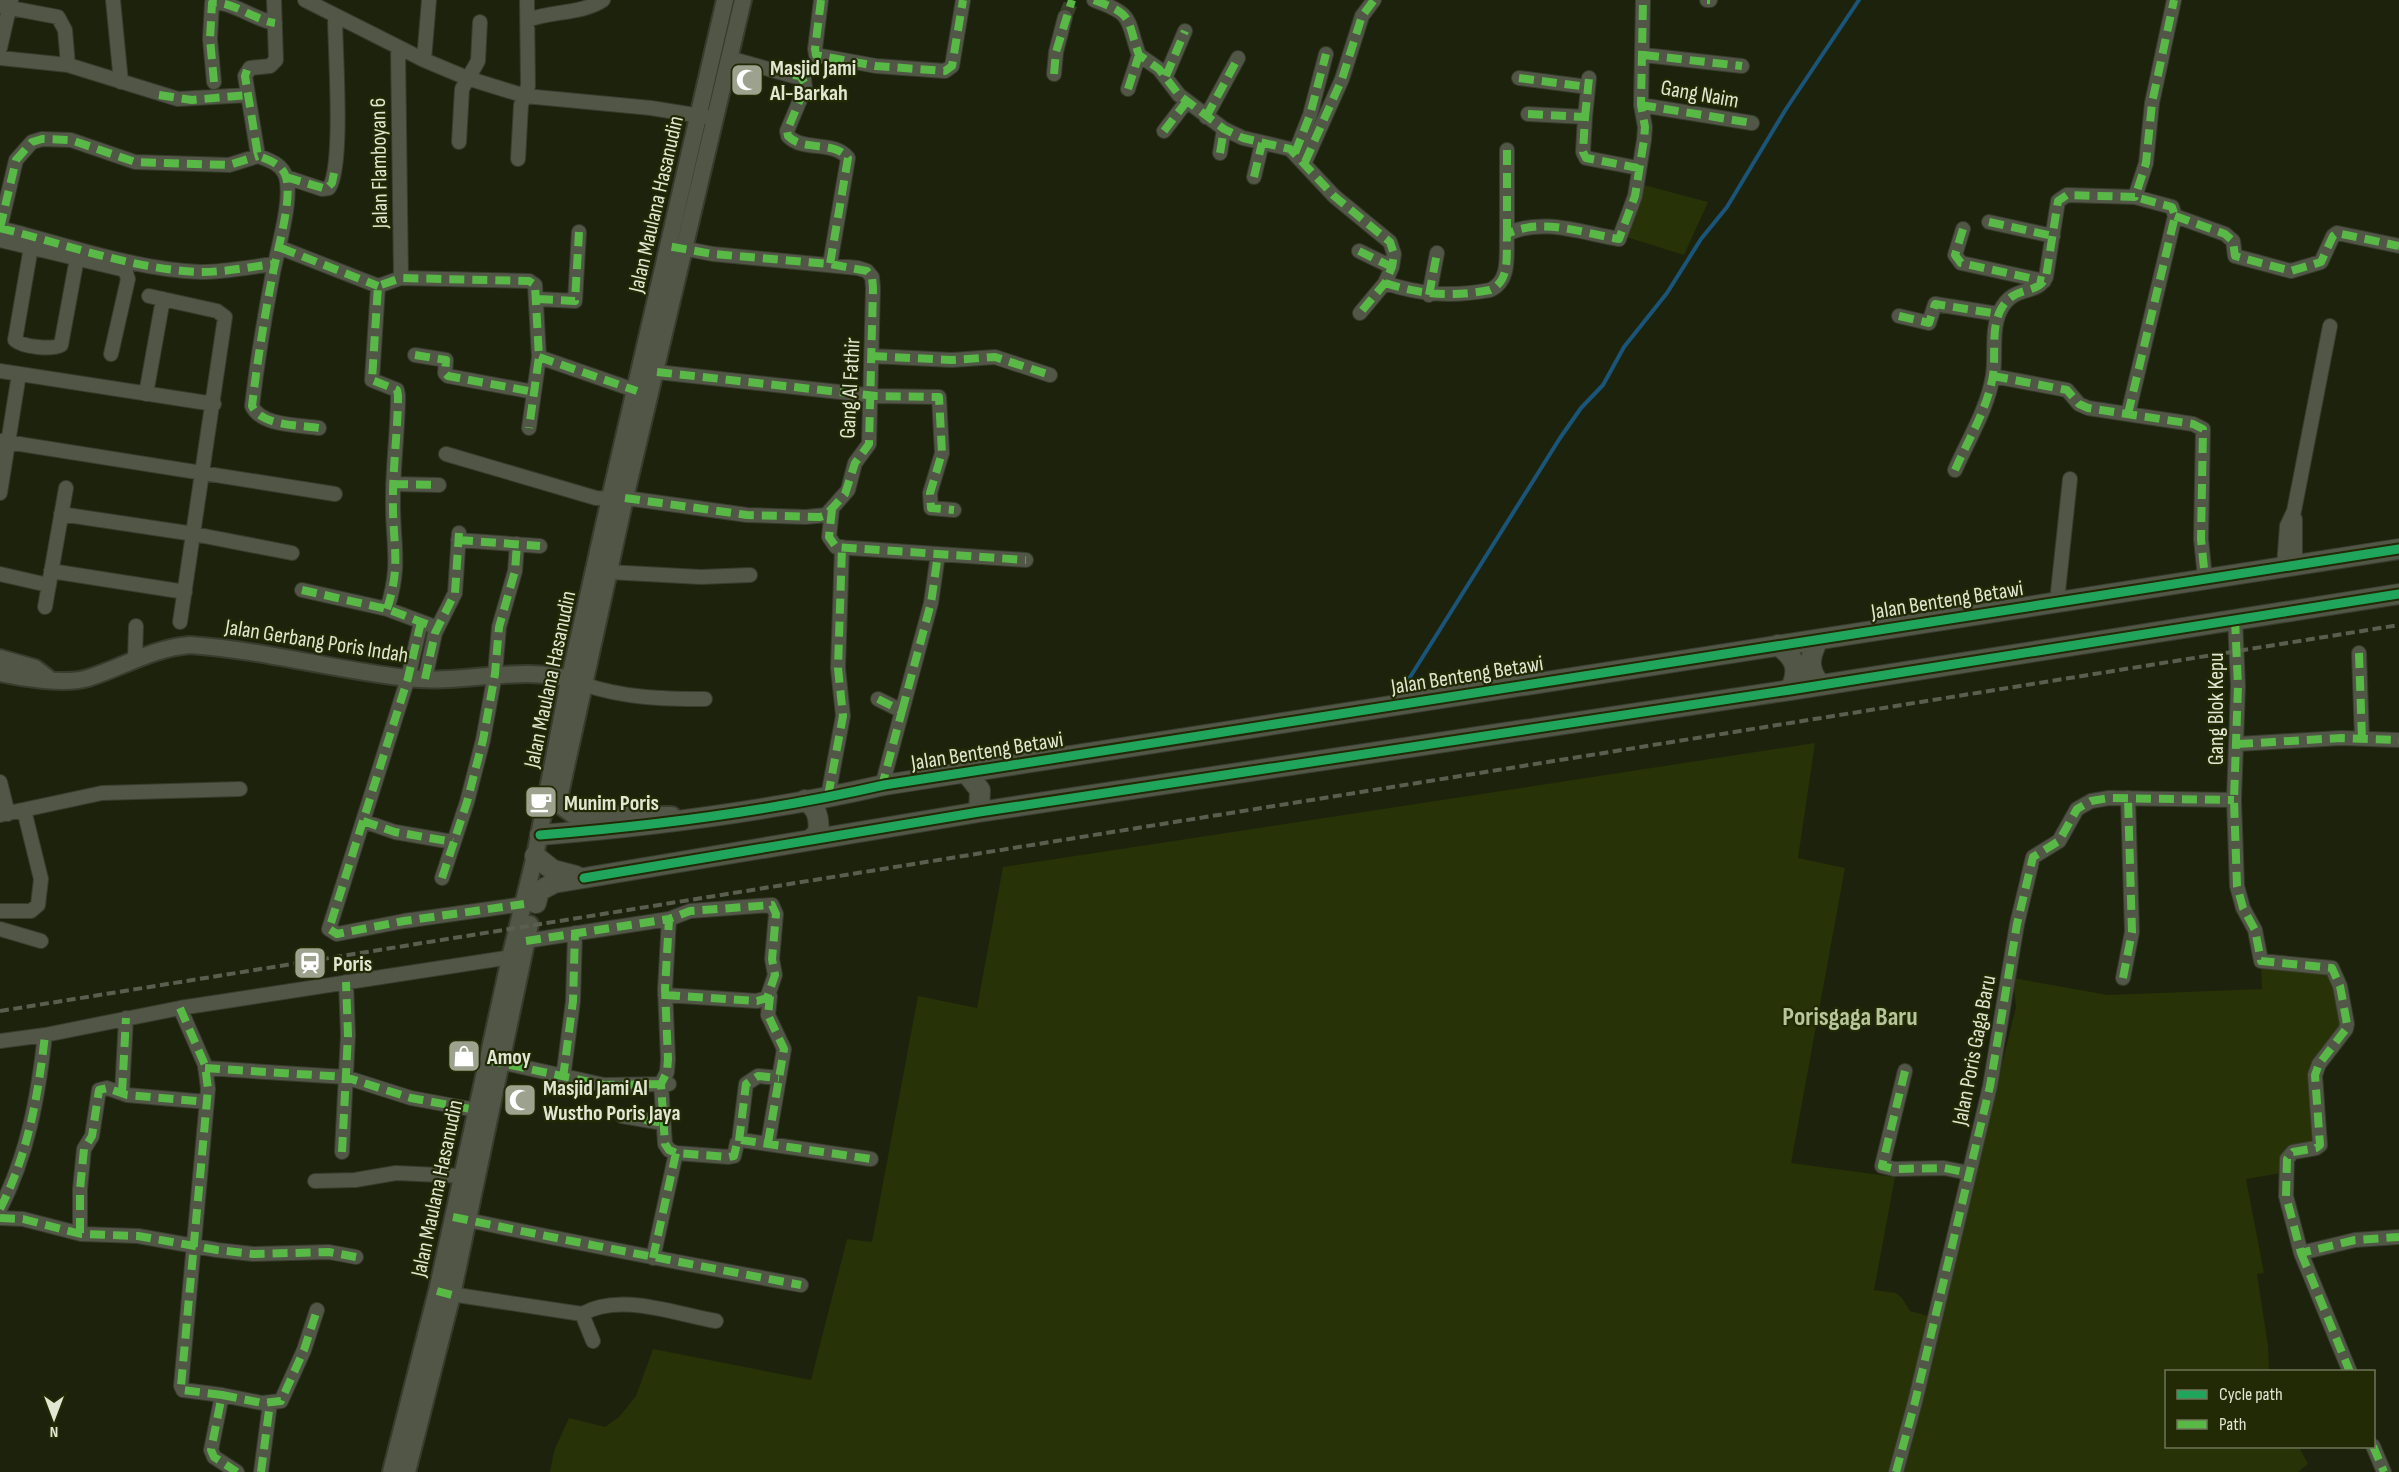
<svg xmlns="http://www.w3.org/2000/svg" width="2399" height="1472" font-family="'Sofia Sans Condensed',sans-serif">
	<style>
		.built { fill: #273206 }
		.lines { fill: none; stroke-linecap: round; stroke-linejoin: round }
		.stream { stroke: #1a5579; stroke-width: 4 }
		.minor-tunnel { stroke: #3a402b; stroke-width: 14; stroke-dasharray: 14 7; stroke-linecap: butt }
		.minor-casing { stroke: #383c2d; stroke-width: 16 }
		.tertiary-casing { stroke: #383c2d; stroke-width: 20 }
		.secondary-casing { stroke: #383c2d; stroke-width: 22 }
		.minor { stroke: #515647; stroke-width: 14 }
		.tertiary { stroke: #515647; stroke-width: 16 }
		.secondary { stroke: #515647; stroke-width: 20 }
		.rail { stroke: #595e4e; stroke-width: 4; stroke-dasharray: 9 4.5; stroke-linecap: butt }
		.quiet { stroke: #58b947; stroke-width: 8; stroke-dasharray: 15 8; stroke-linecap: butt }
		.cycleway-casing { stroke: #212a05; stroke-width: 13 }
		.cycleway { stroke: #20a55d; stroke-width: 9 }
		.labels { text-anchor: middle; stroke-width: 4.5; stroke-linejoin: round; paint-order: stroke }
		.poi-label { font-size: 22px; font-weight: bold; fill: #e0e7d2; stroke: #212a05; text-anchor: start }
		.street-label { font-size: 22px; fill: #e0e7d2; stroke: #212a05 }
		.quarter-label { font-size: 26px; font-weight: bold; fill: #b7c59b; stroke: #212a05 }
	</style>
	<rect width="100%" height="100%" fill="#1d220d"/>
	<path class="built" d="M 1640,184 L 1708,202 L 1684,255 L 1623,236 Z
		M 1815,743 L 1798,858 L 1845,868 L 1791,1163 L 1895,1177 L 1874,1290 L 1896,1293 L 1902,1298 L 1910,1311 L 1939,1319 L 2016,1007 L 2013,978 L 2108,995 L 2262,989 L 2261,965 L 2316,966 L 2333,960 L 2347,989 L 2352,1027 L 2319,1071 L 2327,1141 L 2292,1149 L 2287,1172 L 2246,1179 L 2264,1273 L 2257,1274 L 2268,1346 L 2269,1371 L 2166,1372 L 2166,1446 L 2299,1447 L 2308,1464 L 2298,1472 L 550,1472 L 554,1451 L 569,1418 L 605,1427 L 619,1417 L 636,1396 L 653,1349 L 811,1380 L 847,1239 L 872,1242 L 918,996 L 977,1008 L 1003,867 Z"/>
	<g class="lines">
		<path class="stream" d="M 1407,682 L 1560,438 L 1581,408 L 1603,385 L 1624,347 L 1667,293 L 1701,239 L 1727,207 L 1786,109 L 1859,0"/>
		<path class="minor-tunnel" d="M 1065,17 L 1072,0"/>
		<g class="minor-casing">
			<path id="minor" d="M 113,0 L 121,82
				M 274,0 L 276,60 L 270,66 L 250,68 L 245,76 L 258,156 C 269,160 282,164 286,177 C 293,200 276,254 272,278 C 264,320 257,363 252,406 C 261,426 299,425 319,428
				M 305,0 L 424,60 L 467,78 L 525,96 L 651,108 L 707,117
				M 821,0 L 815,49 L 816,55 L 876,66 L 945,71 L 952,66 L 963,0
				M 1094,0 C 1135,15 1126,19 1139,55 L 1159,69 L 1179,95 L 1224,129 L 1243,138 L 1290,149 L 1334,196 L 1390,242 L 1394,254 L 1392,267 L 1385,283 L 1360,313
				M 1707,0 L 1710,0
				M 0,6 L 58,17 L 65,30 L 68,65
				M 528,20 C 551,11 582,14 603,0
				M 0,48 L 11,0
				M 398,48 L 401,278
				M 1644,55 L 1742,66
				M 0,58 L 68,65 L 178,99 L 248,95
				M 729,58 L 804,79 L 805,88 L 787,131 L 788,136 C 803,152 834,140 848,158 L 830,264
				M 424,60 L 429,0
				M 1054,74 L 1056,52 L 1065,17
				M 1166,76 L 1185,31
				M 1519,78 L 1588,87
				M 214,82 L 210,39 L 212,3 C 231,0 254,20 275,23
				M 1128,89 L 1139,55
				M 1641,105 L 1752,123
				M 1528,114 L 1585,117 L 1583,152 L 1586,158 L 1638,168
				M 1206,117 L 1238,58
				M 1585,117 L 1589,78
				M 1164,131 L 1187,101
				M 459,142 L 462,89 L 478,61 L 480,22
				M 1220,153 L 1224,129
				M 1295,153 L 1310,115 L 1326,54
				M 518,159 L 521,105 L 528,86 L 527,0
				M 1305,162 L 1342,79 L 1362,16 L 1374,0
				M 286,177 L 322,189 L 329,188 C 344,165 335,50 335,16
				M 1254,177 L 1262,143
				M 2175,216 L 2225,234 L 2233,241 L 2235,256 L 2291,271 L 2321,262 L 2333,236 L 2337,233 L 2399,246
				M 1989,222 L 2053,236
				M 0,228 L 16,160 L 32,142 L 42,139 L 71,140 L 135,162 L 229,165 L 258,156
				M 0,228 C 64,244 136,270 201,272 C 225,272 250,267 274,264
				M 1963,229 L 1955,255 L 1961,263 L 2044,281
				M 1507,234 L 1507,150
				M 0,240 L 125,270 L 128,279 L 111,354
				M 31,247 L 15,340 C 23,347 52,350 61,345 L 77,258
				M 281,248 L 378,286
				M 1359,251 L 1392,267
				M 1385,283 C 1422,295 1452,297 1490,290 C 1511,281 1506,254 1507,234 C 1542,217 1582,233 1619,239 L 1635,196 L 1644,140 L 1645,127 L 1641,105 L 1643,0
				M 1429,295 L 1437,253
				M 149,296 L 217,311 L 225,317 L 180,622
				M 538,299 L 575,301 L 579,232
				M 1899,316 L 1929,323 L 1935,304 L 1998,314
				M 415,355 L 446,360 L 445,373 L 448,376 L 534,392
				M 872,356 L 952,360 L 995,357 L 1050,375
				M 539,357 L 637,391
				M 0,371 L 214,404
				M 657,372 L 876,396 L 939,397 L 942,453 L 930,493 L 931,508 L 954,510
				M 1993,376 L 2067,390 L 2079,404 L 2088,408 L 2193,424 L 2203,429 L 2201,539 L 2205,578
				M 146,394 L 163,299
				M 2128,414 L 2175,216 L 2172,207 L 2135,197
				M 0,441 L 335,494
				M 446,454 L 596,498 L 633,499 L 747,515 L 806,517 L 826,515 L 848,490 L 855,463 L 869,444 L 873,288 L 872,277 L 867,271 L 858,268 L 713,254 L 676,247
				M 1955,470 C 1968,440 1988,408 1993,375 C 1996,354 1991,330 2000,311 C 2014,283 2036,297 2046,277 L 2058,201 L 2067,195 L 2135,197 L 2146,163 L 2152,103 L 2174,0
				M 393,484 L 439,485
				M 0,493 L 19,374
				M 832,509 L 829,537 L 836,547 L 1026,560
				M 61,514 L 194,534 L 292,553
				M 458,540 L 540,546
				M 2295,563 L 2295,519
				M 2284,565 L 2287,526 L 2294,511 L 2330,326
				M 51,571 L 185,592
				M 608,572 L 701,577 L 750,575
				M 0,574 L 48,585
				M 302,590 L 387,609 L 430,625
				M 2057,601 L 2070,479
				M 45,607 L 66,488
				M 387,609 C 402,563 392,543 393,498 C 393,464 398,429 398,395 L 397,390 L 372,380 L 378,286 L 401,278 L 529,281 L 535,285 L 539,357 L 529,428
				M 2235,619 L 2238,686 L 2234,800 L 2237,886 L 2243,908 L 2255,930 L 2261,961 L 2332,968 L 2340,986 L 2347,1024 L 2346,1029 L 2319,1064 L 2315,1075 L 2320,1145 L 2316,1148 L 2293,1152 L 2287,1159 L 2286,1196 L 2301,1253 L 2355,1240 L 2399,1237
				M 421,622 L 408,678 L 329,929 L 337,934 L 404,921 L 524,904
				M 2359,653 L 2362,739
				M 135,658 L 136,626
				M 425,679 L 435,633 L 455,593 L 459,533
				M 583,684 C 623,698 663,699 705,699
				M 878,699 L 902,711 L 882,786
				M 902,711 L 931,603 L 938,554
				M 2238,744 L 2341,738 L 2399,740
				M 0,782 L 8,814
				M 828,796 L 843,716 L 838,668 L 842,547
				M 0,815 L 102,793 L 240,789
				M 363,821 L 395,832 L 453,842
				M 442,878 L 467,802 L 483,740 L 495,674 L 499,627 L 515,571 L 517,544
				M 0,911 L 31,911 L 38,905 L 41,879 L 24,810
				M 0,929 L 41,941
				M 526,941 L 669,919
				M 2123,978 L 2132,932 L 2128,798
				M 665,995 L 757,1001 L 767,998 L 775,975 L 772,959 L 776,914 L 772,905 L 690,911 L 669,919 L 665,989 L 668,1059 L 667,1072 L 661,1084 L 665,1144 L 669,1150 L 676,1153 L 729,1157 L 734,1156 L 737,1143 L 741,1140 L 871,1159
				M 180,1008 L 205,1065 L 208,1089 L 181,1386 L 183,1390 L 222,1395 L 211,1450 L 214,1457 L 237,1472
				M 0,1041 L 45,1035 L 180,1008 L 518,956
				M 491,1060 L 604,1085 L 669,1084
				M 205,1068 L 345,1077 L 411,1098 L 476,1110
				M 1905,1071 L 1882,1166 L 1894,1169 L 1944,1168 L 1969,1173
				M 563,1078 L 573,1001 L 575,933
				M 122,1093 L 126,1018
				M 622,1116 L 663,1123
				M 739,1141 L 746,1084 L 758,1076 L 779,1078
				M 768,1143 L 784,1049 L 768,1015 L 770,996
				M 342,1152 L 348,1035 L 346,982
				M 315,1181 L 355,1180 L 396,1173 L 462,1176
				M 0,1209 C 28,1154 38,1097 45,1035
				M 0,1218 L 23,1219 L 81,1234 L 138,1236 L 217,1250 L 253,1254 L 329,1252 L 356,1257
				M 458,1218 C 572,1242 686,1264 801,1285
				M 80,1233 L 80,1189 L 84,1149 L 92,1136 L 99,1090 L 107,1088 L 127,1095 L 207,1102
				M 2301,1253 L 2350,1372
				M 653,1258 L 676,1153
				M 444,1293 L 582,1314 L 593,1341
				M 582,1314 C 620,1292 675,1314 716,1321
				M 222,1395 L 262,1403 L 281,1401 L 304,1350 L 317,1310
				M 2373,1446 L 2384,1472
				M 261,1472 L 270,1403
				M 1896,1472 L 1915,1402 L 1990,1086 L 2017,924 L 2033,857 L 2059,841 L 2077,809 L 2091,801 L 2109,798 L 2234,800"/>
		</g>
		<g class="tertiary-casing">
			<path id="tertiary" d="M 0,658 L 35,668 L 48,678
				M 0,673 C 22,678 66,685 88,678 C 123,667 153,648 190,645 C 263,650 335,670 407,678 C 464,685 523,663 580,682
				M 672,815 L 573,815 L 562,807 L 560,794 L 625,498 L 743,0
				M 391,1472 L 437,1291 L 510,958 L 535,856 L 568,686 L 610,498 L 725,0
				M 407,1472 L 452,1295 L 530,924"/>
		</g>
		<g class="secondary-casing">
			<path id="secondary" d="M 1818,640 C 1809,657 1807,670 1821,685
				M 1778,645 C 1796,659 1800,669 1790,690
				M 967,774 L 980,790 L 979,812
				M 805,800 C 817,808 820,818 818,833 L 811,839
				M 540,835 C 652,826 775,810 884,785 L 2399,549
				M 535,856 L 553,870 L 576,876
				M 536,903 L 539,891 L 554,883 L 979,812 L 1790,690 L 2399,594"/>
		</g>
		<use href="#minor" class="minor"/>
		<use href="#tertiary" class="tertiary"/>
		<use href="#secondary" class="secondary"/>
		<path class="rail" d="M 0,1011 L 2399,625"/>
		<path class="quiet" d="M 821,0 L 815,49 L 816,55 L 876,66 L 945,71 L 952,66 L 963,0
			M 1094,0 C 1135,15 1126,19 1139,55 L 1159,69 L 1179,95 L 1224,129 L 1243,138 L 1290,149 L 1334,196 L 1390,242 L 1394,254 L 1392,267 L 1385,283 L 1360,313
			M 1707,0 L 1710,0
			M 1644,55 L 1742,66
			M 247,70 L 245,76 L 258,156 C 269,160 282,164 286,177 C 293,200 276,254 272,278 C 264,320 257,363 252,406 C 261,426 299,425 319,428
			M 1054,74 L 1056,52 L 1072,0
			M 793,75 L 800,76 L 806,85 L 787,131 L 788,136 C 803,152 834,140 848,158 L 830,264
			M 1166,76 L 1185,31
			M 1519,78 L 1588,87
			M 214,82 L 210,39 L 212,3 C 231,0 254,20 275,23
			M 1128,89 L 1139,55
			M 159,95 L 192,100 L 248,95
			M 1641,105 L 1752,123
			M 1528,114 L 1585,117 L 1583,152 L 1586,158 L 1638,168
			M 1206,117 L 1238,58
			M 1585,117 L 1589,78
			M 1164,131 L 1187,101
			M 1220,153 L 1224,129
			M 1295,153 L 1310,115 L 1326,54
			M 1305,162 L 1342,79 L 1362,16 L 1374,0
			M 286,177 L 326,189 L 332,183 L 334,173
			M 1254,177 L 1262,143
			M 2175,216 L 2225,234 L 2233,241 L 2235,256 L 2291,271 L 2321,262 L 2333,236 L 2337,233 L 2399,246
			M 1989,222 L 2053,236
			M 0,228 L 16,160 L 32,142 L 42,139 L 71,140 L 135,162 L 229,165 L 258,156
			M 0,228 C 64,244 136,270 201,272 C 225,272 250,267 274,264
			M 1963,229 L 1955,255 L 1961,263 L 2044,281
			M 1507,234 L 1507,150
			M 281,248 L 378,286
			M 1359,251 L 1392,267
			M 1385,283 C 1422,295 1452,297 1490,290 C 1511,281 1506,254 1507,234 C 1542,217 1582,233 1619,239 L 1635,196 L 1644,140 L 1645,127 L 1641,105 L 1643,0
			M 1429,295 L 1437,253
			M 538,299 L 575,301 L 579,232
			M 1899,316 L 1929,323 L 1935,304 L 1998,314
			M 415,355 L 446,360 L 445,373 L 448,376 L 534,392
			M 872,356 L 952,360 L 995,357 L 1050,375
			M 539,357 L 637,391
			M 657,372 L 876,396 L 939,397 L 942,453 L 930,493 L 931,508 L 954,510
			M 1993,376 L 2067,390 L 2079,404 L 2088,408 L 2193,424 L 2203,429 L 2201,539 L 2205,578
			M 2128,414 L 2175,216 L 2172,207 L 2135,197
			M 1955,470 C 1968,440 1988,408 1993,375 C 1996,354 1991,330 2000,311 C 2014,283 2036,297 2046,277 L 2058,201 L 2067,195 L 2135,197 L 2146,163 L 2152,103 L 2174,0
			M 393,484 L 439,485
			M 625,498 L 747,515 L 820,517 L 826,515 L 845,494 L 855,463 L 869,444 L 873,288 L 872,277 L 867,271 L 830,264 L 713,254 L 667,246
			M 832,509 L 829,537 L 836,547 L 1026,560
			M 458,540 L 540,546
			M 302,590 L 387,609 L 437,628
			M 387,609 C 402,563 392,543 393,498 C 393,464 398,429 398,395 L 397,390 L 372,380 L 378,286 L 401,278 L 529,281 L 535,285 L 539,357 L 529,428
			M 2235,619 L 2238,686 L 2234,800 L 2237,886 L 2243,908 L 2255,930 L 2261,961 L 2332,968 L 2340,986 L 2347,1024 L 2346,1029 L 2319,1064 L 2315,1075 L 2320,1145 L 2316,1148 L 2293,1152 L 2287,1159 L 2286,1196 L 2301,1253 L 2355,1240 L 2399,1237
			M 421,622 L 408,678 L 329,929 L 337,934 L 404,921 L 524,904
			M 2359,653 L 2362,739
			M 425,679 L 435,633 L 455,593 L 459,533
			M 878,699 L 902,711 L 882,786
			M 902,711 L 931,603 L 938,554
			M 2238,744 L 2341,738 L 2399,740
			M 828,796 L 843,716 L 838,668 L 842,547
			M 363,821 L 395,832 L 453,842
			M 442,878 L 467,802 L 483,740 L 495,674 L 499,627 L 515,571 L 517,544
			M 526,941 L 669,919
			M 2123,978 L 2132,932 L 2128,798
			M 665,995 L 757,1001 L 767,998 L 775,975 L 772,959 L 776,914 L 772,905 L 690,911 L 669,919 L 665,989 L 668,1059 L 667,1072 L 661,1084 L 665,1144 L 669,1150 L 676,1153 L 729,1157 L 734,1156 L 737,1143 L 741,1140 L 871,1159
			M 180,1008 L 205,1065 L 208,1089 L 181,1386 L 183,1390 L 222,1395 L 211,1450 L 214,1457 L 237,1472
			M 487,1060 L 604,1085 L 666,1084
			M 205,1068 L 345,1077 L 411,1098 L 476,1110
			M 1905,1071 L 1882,1166 L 1894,1169 L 1944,1168 L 1969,1173
			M 563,1078 L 573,1001 L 575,933
			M 122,1093 L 126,1018
			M 622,1116 L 663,1123
			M 739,1141 L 746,1084 L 758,1076 L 779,1078
			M 768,1143 L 784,1049 L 768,1015 L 770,996
			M 342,1152 L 348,1035 L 346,982
			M 0,1209 C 28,1154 38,1097 45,1035
			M 453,1217 C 569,1241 684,1263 801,1285
			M 0,1218 L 23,1219 L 81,1234 L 138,1236 L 217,1250 L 253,1254 L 329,1252 L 356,1257
			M 80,1233 L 80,1189 L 84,1149 L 92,1136 L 99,1090 L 107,1088 L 127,1095 L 207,1102
			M 2301,1253 L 2350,1372
			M 653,1258 L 676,1153
			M 437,1291 L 452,1295
			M 222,1395 L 262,1403 L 281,1401 L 304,1350 L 317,1310
			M 2373,1446 L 2384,1472
			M 261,1472 L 270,1403
			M 1896,1472 L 1915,1402 L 1990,1086 L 2017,924 L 2033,857 L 2059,841 L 2077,809 L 2091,801 L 2109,798 L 2234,800"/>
		<g class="cycleway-casing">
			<path id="cycleway" d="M 540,835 C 652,826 775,810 884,785 L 2399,549
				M 584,878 L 979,812 L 1790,690 L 2399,594"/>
		</g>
		<use href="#cycleway" class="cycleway"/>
	</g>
	<defs>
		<g id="mosque-square" transform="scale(1.725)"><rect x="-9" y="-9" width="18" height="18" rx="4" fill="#9ca28d" stroke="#212a05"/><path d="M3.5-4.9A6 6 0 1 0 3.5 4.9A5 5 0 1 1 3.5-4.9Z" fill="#fff"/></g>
		<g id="cafe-square" transform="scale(1.725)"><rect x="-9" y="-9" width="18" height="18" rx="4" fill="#9ca28d" stroke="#212a05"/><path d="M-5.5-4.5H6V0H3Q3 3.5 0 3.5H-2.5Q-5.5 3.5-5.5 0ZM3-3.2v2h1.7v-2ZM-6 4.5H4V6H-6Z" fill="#fff"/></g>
		<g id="station-square" transform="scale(1.725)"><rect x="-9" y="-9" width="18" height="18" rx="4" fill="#9ca28d" stroke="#212a05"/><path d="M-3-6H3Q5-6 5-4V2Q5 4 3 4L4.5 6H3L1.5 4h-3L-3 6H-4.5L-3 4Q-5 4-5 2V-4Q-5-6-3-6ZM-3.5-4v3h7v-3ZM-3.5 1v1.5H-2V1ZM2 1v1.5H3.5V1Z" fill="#fff"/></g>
		<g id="shop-square" transform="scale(1.725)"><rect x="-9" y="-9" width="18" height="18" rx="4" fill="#9ca28d" stroke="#212a05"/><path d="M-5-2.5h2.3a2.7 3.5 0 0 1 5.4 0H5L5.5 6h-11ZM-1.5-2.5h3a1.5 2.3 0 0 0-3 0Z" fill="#fff"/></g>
	</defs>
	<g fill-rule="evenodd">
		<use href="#mosque-square" x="747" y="80"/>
		<use href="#cafe-square" x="541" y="802"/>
		<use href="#station-square" x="310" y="963"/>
		<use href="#shop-square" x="464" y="1056"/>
		<use href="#mosque-square" x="520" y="1100"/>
	</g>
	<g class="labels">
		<g class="poi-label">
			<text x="770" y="75">Masjid Jami<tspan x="770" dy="25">Al-Barkah</tspan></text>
			<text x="564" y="810">Munim Poris</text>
			<text x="333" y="971">Poris</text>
			<text x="487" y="1064">Amoy</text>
			<text x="543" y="1095">Masjid Jami Al<tspan x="543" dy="25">Wustho Poris Jaya</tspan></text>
		</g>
		<g class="street-label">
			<text transform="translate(1700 93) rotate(10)" y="8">Gang Naim</text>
			<text transform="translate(378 163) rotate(-91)" y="8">Jalan Flamboyan 6</text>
			<text transform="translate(655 204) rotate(-77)" y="8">Jalan Maulana Hasanudin</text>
			<text transform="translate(849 388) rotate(-87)" y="8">Gang Al Fathir</text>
			<text transform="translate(1947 599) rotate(-9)" y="8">Jalan Benteng Betawi</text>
			<text transform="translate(317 640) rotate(9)" y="8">Jalan Gerbang Poris Indah</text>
			<text transform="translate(1467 674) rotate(-9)" y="8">Jalan Benteng Betawi</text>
			<text transform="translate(549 679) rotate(-78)" y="8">Jalan Maulana Hasanudin</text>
			<text transform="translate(2215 709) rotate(-90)" y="8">Gang Blok Kepu</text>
			<text transform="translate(987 750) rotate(-9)" y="8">Jalan Benteng Betawi</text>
			<text transform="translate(1973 1050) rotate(-79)" y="8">Jalan Poris Gaga Baru</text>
			<text transform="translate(436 1188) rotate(-78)" y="8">Jalan Maulana Hasanudin</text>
		</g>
		<g class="quarter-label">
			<text x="1850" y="1025">Porisgaga Baru</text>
		</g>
	</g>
	<rect x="2165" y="1370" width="210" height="78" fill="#212a05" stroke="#6d7657" stroke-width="1.5"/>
	<rect x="2177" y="1390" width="30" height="9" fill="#20a55d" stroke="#6d7657" stroke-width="1.5"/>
	<text x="2219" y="1400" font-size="18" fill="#e0e7d2">Cycle path</text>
	<rect x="2177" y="1420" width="30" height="9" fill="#58b947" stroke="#6d7657" stroke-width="1.5"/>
	<text x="2219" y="1430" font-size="18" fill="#e0e7d2">Path</text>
	<g transform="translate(54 1418) rotate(180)" stroke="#212a05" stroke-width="4.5" paint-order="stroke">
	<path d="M0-4.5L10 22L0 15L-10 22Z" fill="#e0e7d2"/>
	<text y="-9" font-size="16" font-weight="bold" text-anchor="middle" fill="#e0e7d2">N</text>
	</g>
</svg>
